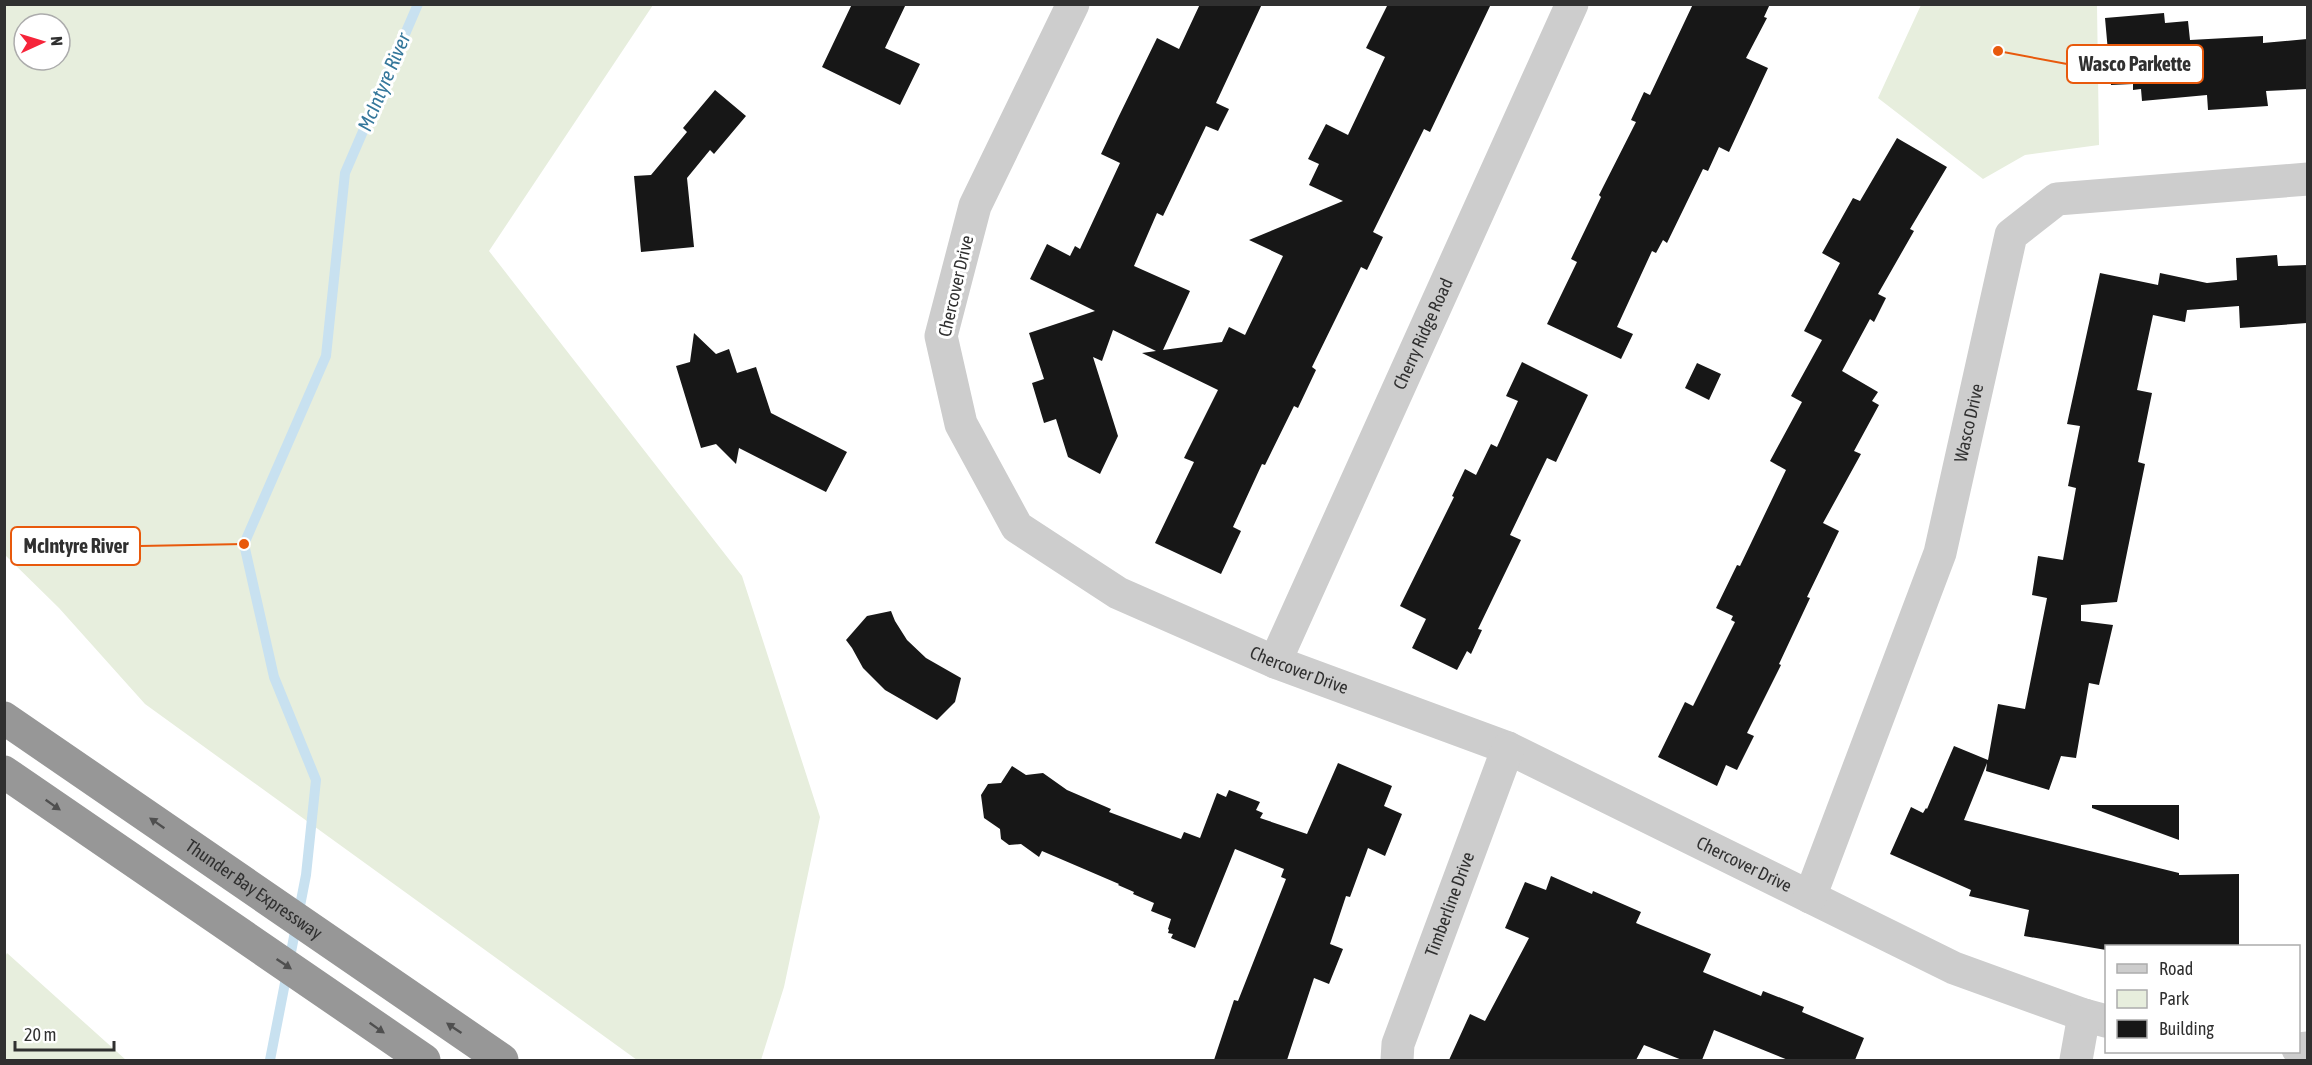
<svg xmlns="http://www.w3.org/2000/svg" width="2312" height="1065" font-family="'Asap Condensed',sans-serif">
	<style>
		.green { fill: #e7eedd; fill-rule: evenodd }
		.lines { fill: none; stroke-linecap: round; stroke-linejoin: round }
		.stream { stroke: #c8e1f0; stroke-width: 10 }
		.building { fill: #171717 }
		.minor { stroke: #cdcdcd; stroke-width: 33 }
		.highway { stroke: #979797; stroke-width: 33 }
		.oneway { fill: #4f4f4f }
		.labels { text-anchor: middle; stroke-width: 6; stroke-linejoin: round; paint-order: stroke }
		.street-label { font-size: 18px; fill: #303030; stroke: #fff }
		.water-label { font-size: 20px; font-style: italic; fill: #35779b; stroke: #fff }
		.leader { fill: none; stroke: #e8590c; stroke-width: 2 }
		.callout-dot { fill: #e8590c; stroke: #fff; stroke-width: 2 }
		.callout { fill: #fff; stroke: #e8590c; stroke-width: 2 }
		.callout-label { font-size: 20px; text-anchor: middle; font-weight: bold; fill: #303030 }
	</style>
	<rect width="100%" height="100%" fill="#fff"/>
	<path class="green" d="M 4,5 L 653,5 L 489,251 L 742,576 L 820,817 L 784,987 L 761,1060 L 637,1060 L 145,704 L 59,608 L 5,555 ZM 24,24 L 60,24 L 60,60 L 24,60 Z
		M 1921,5 L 2097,5 L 2099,145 L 2025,155 L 1983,179 L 1878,98 Z
		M 7,953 L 126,1060 L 5,1060 L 4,959 Z"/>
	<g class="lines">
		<path class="stream" d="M 270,1060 L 306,875 L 316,780 L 274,677 L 244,544 L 326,356 L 345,173 L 418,4"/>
	</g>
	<path class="building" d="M 852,4 L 906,4 L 885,48 L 920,64 L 900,105 L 822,67 Z
		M 1200,4 L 1262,4 L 1216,103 L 1229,109 L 1218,131 L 1206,126 L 1163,216 L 1157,213 L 1134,266 L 1190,291 L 1163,350 L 1222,342 L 1229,327 L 1245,335 L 1283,256 L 1249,240 L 1343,201 L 1309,185 L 1319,164 L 1308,159 L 1326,124 L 1348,135 L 1385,57 L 1366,48 L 1388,4 L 1491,4 L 1430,132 L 1424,129 L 1373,232 L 1383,237 L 1367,270 L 1361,267 L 1312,367 L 1316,370 L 1298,408 L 1294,406 L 1265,465 L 1262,464 L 1233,527 L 1241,531 L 1221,574 L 1155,543 L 1194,462 L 1184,458 L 1218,390 L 1142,353 L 1156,351 L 1113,330 L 1102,361 L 1093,357 L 1118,436 L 1100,474 L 1068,457 L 1056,419 L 1044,423 L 1032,383 L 1044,379 L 1029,333 L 1095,311 L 1030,279 L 1047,244 L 1070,256 L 1075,246 L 1080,249 L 1120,163 L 1101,154 L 1118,118 L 1157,38 L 1179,49 Z
		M 1693,4 L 1770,4 L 1764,17 L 1767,18 L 1746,58 L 1768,68 L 1729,152 L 1719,147 L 1708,171 L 1703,169 L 1667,243 L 1663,240 L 1656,253 L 1652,251 L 1617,327 L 1633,334 L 1621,359 L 1547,324 L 1577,262 L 1571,259 L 1601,197 L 1599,195 L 1636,122 L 1631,120 L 1644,92 L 1650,95 Z
		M 2164,13 L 2165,23 L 2188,21 L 2190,40 L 2263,36 L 2263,43 L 2307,39 L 2307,89 L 2266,91 L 2268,106 L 2208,110 L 2207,95 L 2142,101 L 2141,89 L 2133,90 L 2133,84 L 2111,85 L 2105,18 Z
		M 715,90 L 746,116 L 714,154 L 710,150 L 687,178 L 694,247 L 641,252 L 634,176 L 651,175 L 687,132 L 683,128 Z
		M 1897,138 L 1947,167 L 1910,229 L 1914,231 L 1878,294 L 1886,298 L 1874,322 L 1870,319 L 1842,371 L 1878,392 L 1872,401 L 1879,405 L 1854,451 L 1861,454 L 1823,523 L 1839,531 L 1807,597 L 1810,598 L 1779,664 L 1781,665 L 1747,733 L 1754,736 L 1737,770 L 1726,765 L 1717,786 L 1658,757 L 1685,702 L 1693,706 L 1735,622 L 1731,620 L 1733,616 L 1716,608 L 1737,565 L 1740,566 L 1786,470 L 1770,461 L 1802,402 L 1791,396 L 1822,340 L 1804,331 L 1840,263 L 1822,253 L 1853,198 L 1860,201 Z
		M 2277,255 L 2278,266 L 2307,265 L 2307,323 L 2240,328 L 2239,306 L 2187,310 L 2185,322 L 2153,315 L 2137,390 L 2152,393 L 2138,462 L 2145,464 L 2117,602 L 2081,605 L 2081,621 L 2113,625 L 2099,685 L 2089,683 L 2076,758 L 2061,756 L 2049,790 L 1986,771 L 1987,763 L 1964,820 L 2179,873 L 2179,875 L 2239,874 L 2239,946 L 2106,946 L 2106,950 L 2024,936 L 2029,910 L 1969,896 L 1971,890 L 1890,854 L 1911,807 L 1923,813 L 1926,808 L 1927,809 L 1954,746 L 1988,760 L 1998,704 L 2025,709 L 2047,598 L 2032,595 L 2038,556 L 2063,560 L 2076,488 L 2068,486 L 2080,426 L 2067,424 L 2100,273 L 2158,285 L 2160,273 L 2207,283 L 2237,280 L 2236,258 Z
		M 694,333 L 716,354 L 729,349 L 737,373 L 756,367 L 771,413 L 847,452 L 826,492 L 739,448 L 736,464 L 716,444 L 701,448 L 676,366 L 690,362 Z
		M 1522,362 L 1588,395 L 1556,462 L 1547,458 L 1510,535 L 1521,540 L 1478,629 L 1482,630 L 1471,654 L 1467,651 L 1457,670 L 1412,648 L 1426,619 L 1400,606 L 1454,497 L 1452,496 L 1465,469 L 1476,475 L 1491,444 L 1497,447 L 1518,401 L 1506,396 Z
		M 1697,363 L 1721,374 L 1709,400 L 1685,388 Z
		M 891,611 L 895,621 L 907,640 L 926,658 L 961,678 L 955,702 L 937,720 L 885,690 L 863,668 L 852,648 L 846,640 L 867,616 Z
		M 1338,763 L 1392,786 L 1384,806 L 1402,814 L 1385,856 L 1368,848 L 1350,897 L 1346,896 L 1330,944 L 1343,949 L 1329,984 L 1314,978 L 1287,1060 L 1214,1060 L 1234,1000 L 1238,1001 L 1286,879 L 1281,877 L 1284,869 L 1235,849 L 1195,948 L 1171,938 L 1173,934 L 1168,933 L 1169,930 L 1168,929 L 1171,919 L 1151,911 L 1154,903 L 1133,894 L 1134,892 L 1118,885 L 1119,884 L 1042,851 L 1039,857 L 1021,844 L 1009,845 L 1001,839 L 1000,829 L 984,818 L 981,795 L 988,784 L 1001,783 L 1012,766 L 1026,775 L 1043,773 L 1067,790 L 1111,809 L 1109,812 L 1181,839 L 1184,832 L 1200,838 L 1217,793 L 1226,797 L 1229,790 L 1260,802 L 1256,810 L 1263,813 L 1260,818 L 1307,834 Z
		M 2092,805 L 2179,805 L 2179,840 L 2092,808 Z
		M 1551,876 L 1592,894 L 1593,891 L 1641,912 L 1636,923 L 1711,954 L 1703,972 L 1761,996 L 1763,991 L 1804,1007 L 1802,1012 L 1864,1038 L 1855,1060 L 1788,1060 L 1714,1030 L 1702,1060 L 1682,1060 L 1644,1045 L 1636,1060 L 1449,1060 L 1470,1014 L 1485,1021 L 1529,938 L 1505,928 L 1525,882 L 1546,890 Z"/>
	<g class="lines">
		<g class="minor">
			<path id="s1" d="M 1073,4 L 975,206 L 941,336 L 961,424 L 1017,527 L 1118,593 L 1275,662 L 1508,748 L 1954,968 L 2084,1015 L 2106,1021"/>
			<path id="s2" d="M 1275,662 L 1572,4"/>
			<path id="s3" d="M 1810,897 L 1940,553 L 2011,235 L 2057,199 L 2308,179"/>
			<path d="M 2298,1049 L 2308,1048"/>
			<path id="s4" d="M 1397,1060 L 1398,1044 L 1508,748"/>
			<path d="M 2076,1060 L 2084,1015"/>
		</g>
		<g class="highway">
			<path id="s5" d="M 4,718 L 502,1060"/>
			<path d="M 4,772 L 424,1060"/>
		</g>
	</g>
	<defs><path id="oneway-solid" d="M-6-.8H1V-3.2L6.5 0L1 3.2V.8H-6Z" transform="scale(1.5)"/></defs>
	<g class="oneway">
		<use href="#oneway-solid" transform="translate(53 805) rotate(35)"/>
		<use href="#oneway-solid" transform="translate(157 823) rotate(-145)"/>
		<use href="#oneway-solid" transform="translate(284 964) rotate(34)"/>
		<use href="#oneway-solid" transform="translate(377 1028) rotate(35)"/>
		<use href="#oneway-solid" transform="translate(454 1028) rotate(-146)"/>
	</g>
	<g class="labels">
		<g class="street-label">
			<text transform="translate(956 286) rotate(-77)" y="6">Chercover Drive</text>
			<text dy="6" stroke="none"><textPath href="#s2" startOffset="360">Cherry Ridge Road</textPath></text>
			<text dy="6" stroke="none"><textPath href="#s3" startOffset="501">Wasco Drive</textPath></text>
			<text dy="6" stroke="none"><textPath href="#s1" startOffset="884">Chercover Drive</textPath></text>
			<text dy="6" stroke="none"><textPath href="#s1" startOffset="1370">Chercover Drive</textPath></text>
			<text dy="6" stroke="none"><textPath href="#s5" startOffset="303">Thunder Bay Expressway</textPath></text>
			<text dy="6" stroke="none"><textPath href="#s4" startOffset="165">Timberline Drive</textPath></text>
		</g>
		<g class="water-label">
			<text transform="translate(384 82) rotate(-67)" y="7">McIntyre River</text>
		</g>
	</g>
	<path class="leader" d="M1998 51L2067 64M244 544L140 546"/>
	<g class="callout-dot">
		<circle cx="1998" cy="51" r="6"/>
		<circle cx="244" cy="544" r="6"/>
	</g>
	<g class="callout">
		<rect x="2067" y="45" width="136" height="38" rx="6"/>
		<rect x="11" y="527" width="129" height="38" rx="6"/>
	</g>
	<g class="callout-label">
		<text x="2135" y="71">Wasco Parkette</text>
		<text x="76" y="553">McIntyre River</text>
	</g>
	<rect width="2312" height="1065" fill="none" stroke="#303030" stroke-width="12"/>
	<rect x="2105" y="945" width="195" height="108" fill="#ffffff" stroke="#acacac" stroke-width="1.5"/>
	<rect x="2117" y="964" width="30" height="9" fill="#cdcdcd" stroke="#acacac" stroke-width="1.5"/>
	<text x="2159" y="975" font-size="18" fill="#303030">Road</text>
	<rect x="2117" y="990" width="30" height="18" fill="#e7eedd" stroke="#acacac" stroke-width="1.5"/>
	<text x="2159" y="1005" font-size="18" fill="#303030">Park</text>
	<rect x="2117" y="1020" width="30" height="18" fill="#171717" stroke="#acacac" stroke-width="1.5"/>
	<text x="2159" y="1035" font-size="18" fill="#303030">Building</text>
	<g transform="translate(42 42) rotate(86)"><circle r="28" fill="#ffffff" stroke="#acacac" stroke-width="1.5"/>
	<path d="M0-4.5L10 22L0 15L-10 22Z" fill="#f6243a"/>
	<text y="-9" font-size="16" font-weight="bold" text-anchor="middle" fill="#303030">N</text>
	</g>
	<path d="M15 1041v9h99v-9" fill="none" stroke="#303030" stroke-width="3"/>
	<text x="24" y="1041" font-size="18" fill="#303030" stroke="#ffffff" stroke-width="4.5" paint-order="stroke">20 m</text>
</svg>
